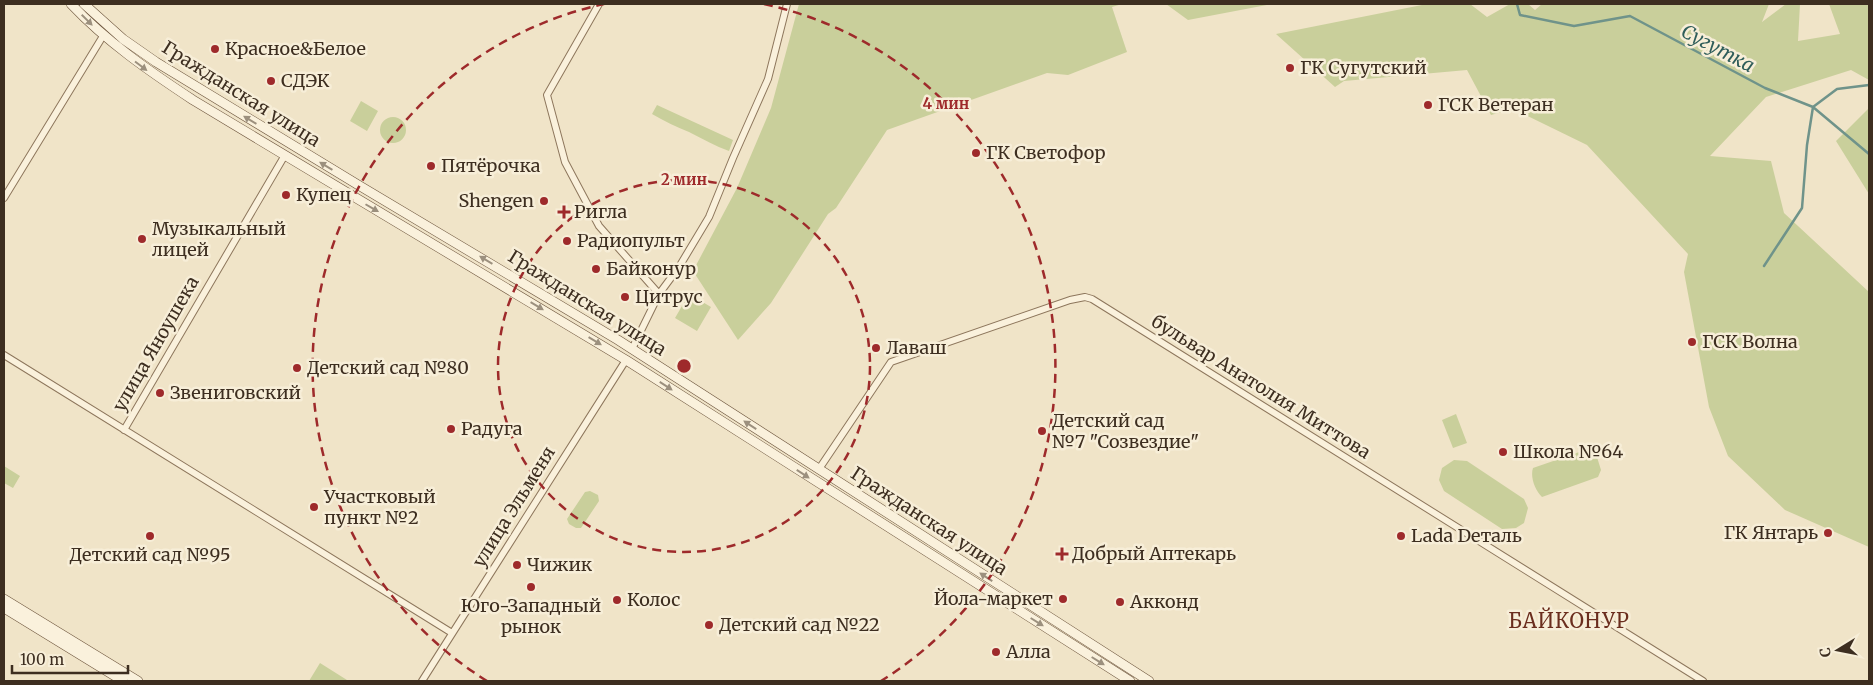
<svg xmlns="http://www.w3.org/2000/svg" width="1873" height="685" font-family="Merriweather,serif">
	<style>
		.green { fill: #c9cf9b }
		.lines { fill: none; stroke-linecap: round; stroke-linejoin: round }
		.stream { stroke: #6f938a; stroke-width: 2.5 }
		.minor-casing { stroke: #8d765c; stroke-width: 8 }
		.secondary-casing { stroke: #6f573f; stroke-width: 10 }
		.minor { stroke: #faf1dc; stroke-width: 6 }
		.secondary { stroke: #faf1dc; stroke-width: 9 }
		.oneway { fill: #9c907e }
		.ring { fill: none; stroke: #9e2a2b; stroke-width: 2.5; stroke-dasharray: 9 6 }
		.poi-dot { fill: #9e2a2b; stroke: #f7eed8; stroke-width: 2 }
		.labels { text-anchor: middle; stroke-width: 5; stroke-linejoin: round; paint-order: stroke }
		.poi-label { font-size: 18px; fill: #3d2e20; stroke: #f7eed8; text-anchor: start }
		.street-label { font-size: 18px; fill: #3d2e20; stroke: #f7eed8 }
		.water-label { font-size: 19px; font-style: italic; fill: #2f5d5a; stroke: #f7eed8 }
		.quarter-label { font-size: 20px; letter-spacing: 1px; fill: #6b2e1e; stroke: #f7eed8 }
		.centre { fill: #9e2a2b; stroke: #f7eed8; stroke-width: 2.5 }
		.ring-label { font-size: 15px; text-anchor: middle; font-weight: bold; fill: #9e2a2b; stroke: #f7eed8; stroke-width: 5; stroke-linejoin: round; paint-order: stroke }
	</style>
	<rect width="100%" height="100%" fill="#f0e4c8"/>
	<path class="green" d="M 799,4 L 1122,4 L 1112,7 L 1127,52 L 1068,75 L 1047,73 L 887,130 L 836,208 L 828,214 L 771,303 L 738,340 L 693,271 L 737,188 L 771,108 Z
		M 1166,4 L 1272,4 L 1188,20 Z
		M 1427,4 L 1470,4 L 1487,17 L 1510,4 L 1528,4 L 1535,10 L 1542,4 L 1769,4 L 1762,22 L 1786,4 L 1800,4 L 1798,41 L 1840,34 L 1829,4 L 1869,4 L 1869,80 L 1851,70 L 1766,97 L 1710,156 L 1771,161 L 1784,213 L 1869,292 L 1869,547 L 1785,510 L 1728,456 L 1709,407 L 1684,272 L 1688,254 L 1587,145 L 1513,109 L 1491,115 L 1467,70 L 1344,81 L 1335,87 L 1276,34 Z
		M 361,101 L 378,111 L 367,131 L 350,121 Z
		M 657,105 L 733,140 L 729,151 C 715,146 703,139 689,132 C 676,127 664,121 652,114 Z
		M 1869,108 L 1869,194 L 1836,141 Z
		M380 130a13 13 0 1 1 26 0a13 13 0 1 1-26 0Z
		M 689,294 L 711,307 L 697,331 L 675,318 Z
		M 1456,414 L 1467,443 L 1453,448 L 1442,420 Z
		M 1588,449 L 1596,454 L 1601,470 L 1598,477 L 1542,497 C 1535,490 1530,477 1533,468 Z
		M 1454,460 L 1467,461 L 1524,499 L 1528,508 L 1524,523 L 1516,528 L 1502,529 L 1444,491 L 1439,480 L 1442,468 Z
		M 4,466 L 20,476 L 13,488 L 4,483 Z
		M 590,491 L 598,495 L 599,501 L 581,528 L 576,528 L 569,524 L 567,519 L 585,492 Z
		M 320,663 L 347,680 L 345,681 L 309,681 Z"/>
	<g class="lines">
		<path class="stream" d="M 1517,4 L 1520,15 L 1574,26 L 1630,16 L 1765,88 L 1813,107 L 1869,154
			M 1764,266 L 1802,208 L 1807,145 L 1813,107 L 1837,89 L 1869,85"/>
		<g class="minor-casing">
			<path id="minor" d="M 599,4 L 547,95 L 565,162 L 599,226 L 659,294
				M 4,198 L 103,36
				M 632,349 L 659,294 L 679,267 L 709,217 L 733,158 L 768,79 L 787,4
				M 4,355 L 452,633
				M 124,430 L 285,155
				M 819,469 L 891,362 L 1070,300 L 1085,297 L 1092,299 L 1703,681
				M 422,681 L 626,360"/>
		</g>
		<g class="secondary-casing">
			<path id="secondary" d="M 71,4 C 107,42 149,71 193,100 L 626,360 L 1130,681
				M 84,4 L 123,39 L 156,62 L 360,186 L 618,340 L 1149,681
				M 4,599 L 138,681
				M 4,608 L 123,681"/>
		</g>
		<use href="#minor" class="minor"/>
		<use href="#secondary" class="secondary"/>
	</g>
	<defs><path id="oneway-solid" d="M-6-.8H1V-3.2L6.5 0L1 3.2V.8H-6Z" transform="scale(1.25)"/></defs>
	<g class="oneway">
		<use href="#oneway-solid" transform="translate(87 20) rotate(45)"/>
		<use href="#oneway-solid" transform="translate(141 66) rotate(37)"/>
		<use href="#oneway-solid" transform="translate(250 120) rotate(-149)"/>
		<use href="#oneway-solid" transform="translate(326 166) rotate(-149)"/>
		<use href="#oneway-solid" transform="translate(372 208) rotate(30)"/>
		<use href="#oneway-solid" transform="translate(486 260) rotate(-149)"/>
		<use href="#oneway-solid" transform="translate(537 306) rotate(31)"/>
		<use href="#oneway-solid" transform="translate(595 341) rotate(31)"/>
		<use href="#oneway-solid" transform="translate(666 386) rotate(33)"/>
		<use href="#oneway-solid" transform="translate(750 425) rotate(-147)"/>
		<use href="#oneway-solid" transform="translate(803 474) rotate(33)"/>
		<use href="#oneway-solid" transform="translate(986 577) rotate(-147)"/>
		<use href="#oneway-solid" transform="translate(1037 622) rotate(32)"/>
		<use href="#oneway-solid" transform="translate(1098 661) rotate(32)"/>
	</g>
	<g class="ring">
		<circle cx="684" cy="366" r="186"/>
		<path d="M487 681A371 371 0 0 1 604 4M764 4A371 371 0 0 1 881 681"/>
	</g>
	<g class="poi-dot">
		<circle cx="215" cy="49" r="5"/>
		<circle cx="1290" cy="68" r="5"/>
		<circle cx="271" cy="81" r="5"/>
		<circle cx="1428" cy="105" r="5"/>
		<circle cx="976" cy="153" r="5"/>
		<circle cx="431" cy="166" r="5"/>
		<circle cx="286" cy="195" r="5"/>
		<circle cx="544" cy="201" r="5"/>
		<path d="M561.5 204.5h5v5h5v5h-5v5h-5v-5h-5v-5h5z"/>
		<circle cx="142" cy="239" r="5"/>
		<circle cx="567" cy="241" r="5"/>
		<circle cx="596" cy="269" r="5"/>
		<circle cx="625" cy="297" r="5"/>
		<circle cx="1692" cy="342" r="5"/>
		<circle cx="876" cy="348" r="5"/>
		<circle cx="297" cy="368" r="5"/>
		<circle cx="160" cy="393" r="5"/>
		<circle cx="451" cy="429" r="5"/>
		<circle cx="1042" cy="431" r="5"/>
		<circle cx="1503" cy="452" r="5"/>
		<circle cx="314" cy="507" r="5"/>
		<circle cx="1828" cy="533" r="5"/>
		<circle cx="150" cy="536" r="5"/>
		<circle cx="1401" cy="536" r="5"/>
		<path d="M1059.5 546.5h5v5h5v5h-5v5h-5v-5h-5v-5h5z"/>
		<circle cx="517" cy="565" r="5"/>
		<circle cx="531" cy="587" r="5"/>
		<circle cx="1063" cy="599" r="5"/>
		<circle cx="617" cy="600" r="5"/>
		<circle cx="1120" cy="602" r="5"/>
		<circle cx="709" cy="625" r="5"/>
		<circle cx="996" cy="652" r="5"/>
	</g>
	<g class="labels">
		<g class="poi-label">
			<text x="225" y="55">Красное&amp;Белое</text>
			<text x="1300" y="74">ГК Сугутский</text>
			<text x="281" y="87">СДЭК</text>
			<text x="1438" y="111">ГСК Ветеран</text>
			<text x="986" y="159">ГК Светофор</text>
			<text x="441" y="172">Пятёрочка</text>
			<text x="296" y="201">Купец</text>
			<text x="534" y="207" text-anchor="end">Shengen</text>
			<text x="574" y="218">Ригла</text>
			<text x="152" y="235">Музыкальный<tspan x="152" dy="21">лицей</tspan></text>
			<text x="577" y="247">Радиопульт</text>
			<text x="606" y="275">Байконур</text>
			<text x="635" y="303">Цитрус</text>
			<text x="1702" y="348">ГСК Волна</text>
			<text x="886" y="354">Лаваш</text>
			<text x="307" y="374">Детский сад №80</text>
			<text x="170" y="399">Звениговский</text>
			<text x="1052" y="427">Детский сад<tspan x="1052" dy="21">№7 "Созвездие"</tspan></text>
			<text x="461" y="435">Радуга</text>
			<text x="1513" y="458">Школа №64</text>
			<text x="324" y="503">Участковый<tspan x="324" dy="21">пункт №2</tspan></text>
			<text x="1818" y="539" text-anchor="end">ГК Янтарь</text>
			<text x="1411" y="542">Lada Dеталь</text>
			<text x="1072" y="560">Добрый Аптекарь</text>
			<text x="150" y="561" text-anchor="middle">Детский сад №95</text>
			<text x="527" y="571">Чижик</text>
			<text x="1053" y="605" text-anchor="end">Йола-маркет</text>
			<text x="627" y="606">Колос</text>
			<text x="1130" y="608">Акконд</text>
			<text x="531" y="612" text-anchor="middle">Юго-Западный<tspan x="531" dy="21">рынок</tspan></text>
			<text x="719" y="631">Детский сад №22</text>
			<text x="1006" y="658">Алла</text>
		</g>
		<g class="street-label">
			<text transform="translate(241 94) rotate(32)" y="6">Гражданская улица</text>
			<text transform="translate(587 303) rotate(32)" y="6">Гражданская улица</text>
			<text transform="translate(156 344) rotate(-60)" y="6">улица Яноушека</text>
			<text transform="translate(1261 387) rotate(32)" y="6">бульвар Анатолия Миттова</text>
			<text transform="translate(514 507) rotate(-58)" y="6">улица Эльменя</text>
			<text transform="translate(929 521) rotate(33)" y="6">Гражданская улица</text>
		</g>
		<g class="water-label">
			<text transform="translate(1718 48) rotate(28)" y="7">Сугутка</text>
		</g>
		<g class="quarter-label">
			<text x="1569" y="628">БАЙКОНУР</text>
		</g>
	</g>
	<circle cx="684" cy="366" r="8" class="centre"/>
	<g class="ring-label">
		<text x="946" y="109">4 мин</text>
		<text x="684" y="185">2 мин</text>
	</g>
	<rect width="1873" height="685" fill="none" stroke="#3d2e20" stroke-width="10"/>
	<g transform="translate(1838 650) rotate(260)" stroke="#f7eed8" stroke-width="4" paint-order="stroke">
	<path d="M0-4L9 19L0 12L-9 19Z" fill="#3d2e20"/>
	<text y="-8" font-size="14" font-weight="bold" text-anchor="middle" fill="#3d2e20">С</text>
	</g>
	<path d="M12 665v8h116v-8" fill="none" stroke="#3d2e20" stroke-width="2.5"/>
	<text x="20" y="665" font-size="15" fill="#3d2e20" stroke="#f7eed8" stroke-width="4" paint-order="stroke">100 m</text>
</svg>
